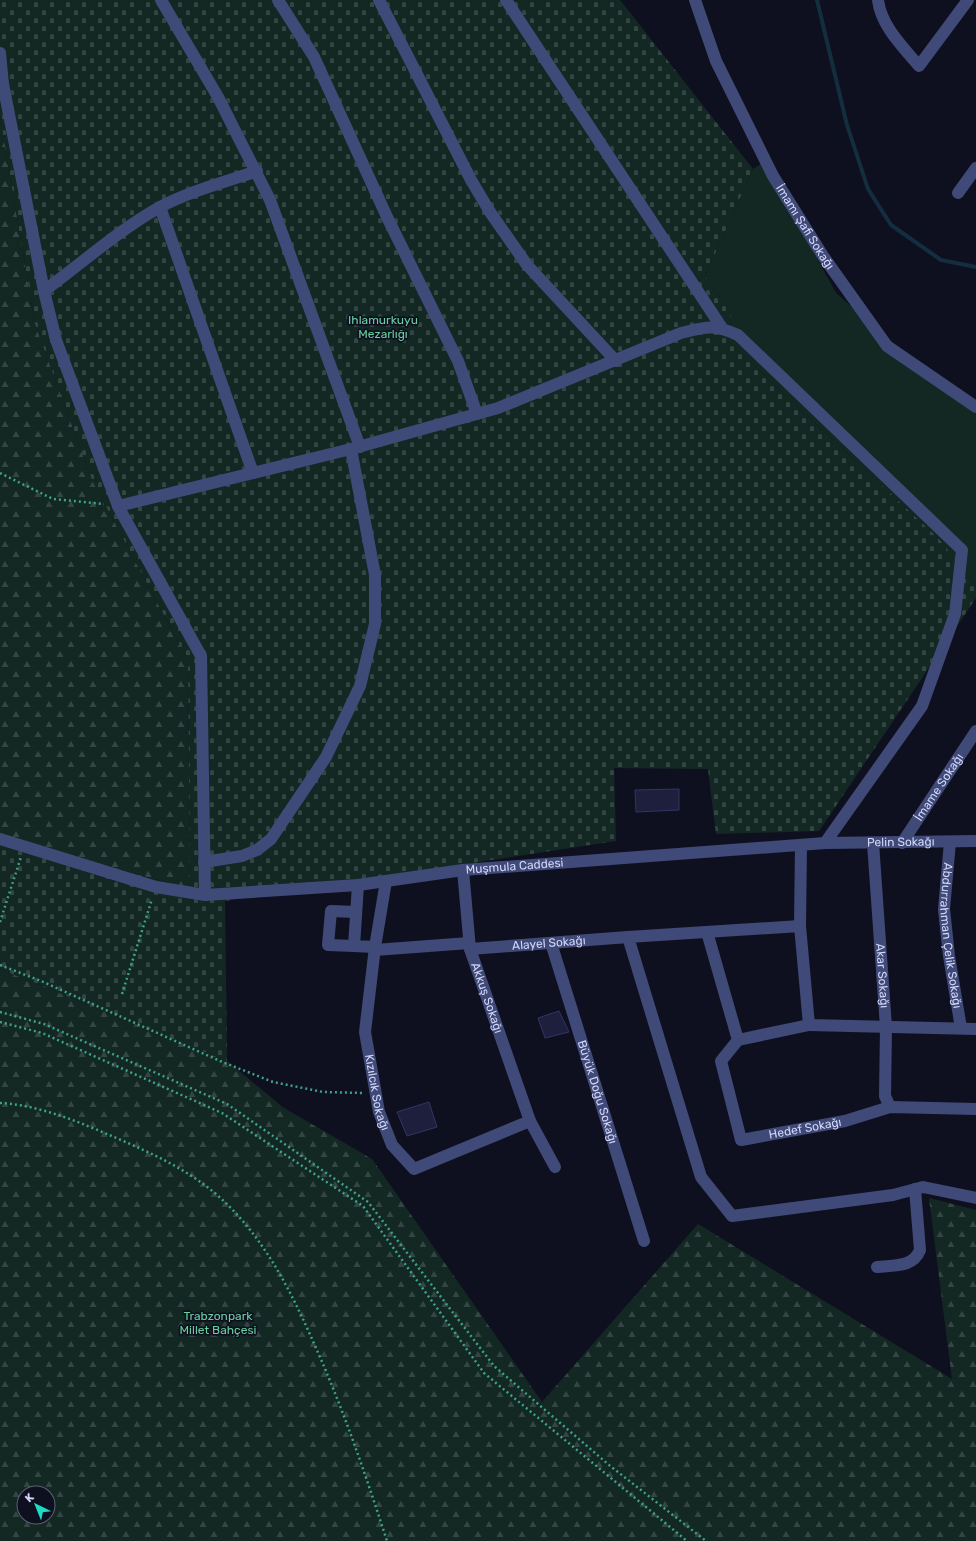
<svg xmlns="http://www.w3.org/2000/svg" width="976" height="1541" font-family="Rubik,sans-serif">
	<style>
		.green { fill: #132823 }
		.forest { fill: url(#forest-firs); fill-rule: evenodd }
		.cemetery { fill: url(#cemetery-stones) }
		.lines { fill: none; stroke-linecap: round; stroke-linejoin: round }
		.stream { stroke: #132e3f; stroke-width: 4 }
		.building { fill: #1e1e3d; stroke: #333466 }
		.path { stroke: #3da387; stroke-width: 2.5; stroke-dasharray: 2 3; stroke-linecap: butt }
		.minor { stroke: #404a78; stroke-width: 12 }
		.labels { text-anchor: middle; stroke-width: 3.5; stroke-linejoin: round; paint-order: stroke }
		.street-label { font-size: 12px; fill: #d3d7f9; stroke: #0f101f }
		.park-label { font-size: 12px; fill: #69cfa0; stroke: #0f101f }
	</style>
	<defs>
		<pattern id="forest-firs" width="22" height="20" patternUnits="userSpaceOnUse"><rect width="22" height="20" fill="#132823"/><path d="M5 1l3.5 6h-7zM16 11l3.5 6h-7z" fill="#344644"/></pattern>
		<pattern id="cemetery-stones" width="16" height="16" patternUnits="userSpaceOnUse"><rect width="16" height="16" fill="#132823"/><path d="M2 7V4a2 2 0 0 1 4 0v3zM10 15v-3a2 2 0 0 1 4 0v3z" fill="#344644"/></pattern>
	</defs>
	<rect width="100%" height="100%" fill="#0f101f"/>
	<path class="green" d="M 764,162 L 836,293 L 966,406 L 976,412 L 976,585 L 939,539 L 728,341 L 731,312 L 705,276 L 753,169 Z"/>
	<path class="forest" d="M 0,116 L 35,324 L 92,480 L 188,660 L 190,889 L 0,836 Z
		M 0,969 L 227,1061 L 284,1108 L 372,1159 L 542,1402 L 698,1224 L 952,1379 L 929,1198 L 976,1210 L 976,1541 L 0,1541 ZM 24,1493 L 48,1493 L 48,1517 L 24,1517 Z"/>
	<path class="cemetery" d="M 0,0 L 620,0 L 753,169 L 705,276 L 731,312 L 728,341 L 939,539 L 976,585 L 976,598 L 819,831 L 716,834 L 708,769 L 614,768 L 616,841 L 225,901 L 227,1061 L 0,969 L 0,836 L 190,889 L 188,660 L 92,480 L 35,324 L 0,116 Z"/>
	<g class="lines">
		<path class="stream" d="M 817,0 L 847,125 L 868,189 L 891,225 L 941,260 L 976,267"/>
	</g>
	<path class="building" d="M 679,789 L 679,810 L 636,812 L 635,790 Z
		M 559,1011 L 569,1032 L 545,1038 L 538,1018 Z
		M 429,1102 L 437,1127 L 407,1136 L 397,1112 Z"/>
	<g class="lines">
		<path class="path" d="M 0,473 L 53,499 L 104,504
			M 0,922 L 21,857
			M 0,965 L 41,981 L 220,1061 L 273,1082 L 323,1092 L 364,1093
			M 122,994 L 152,899
			M 0,1012 L 44,1024 L 227,1104 L 368,1202 L 494,1366 L 609,1465 L 706,1541
			M 0,1022 L 42,1033 L 222,1113 L 363,1206 L 484,1373 L 687,1541
			M 0,1103 C 39,1105 79,1122 114,1137 C 151,1153 185,1168 216,1194 C 264,1236 291,1291 316,1348 C 344,1411 366,1476 387,1541"/>
		<g class="minor">
			<path d="M 161,0 L 218,97 L 270,200 L 360,447"/>
			<path d="M 278,0 L 314,57 L 388,219 L 458,361 L 477,414"/>
			<path d="M 379,0 L 471,180 L 490,212 L 527,265 L 616,361"/>
			<path d="M 506,0 L 722,328"/>
			<path id="s1" d="M 695,0 L 716,61 L 773,176 L 823,256 L 887,346 L 976,407"/>
			<path d="M 878,0 C 881,26 903,47 919,66 L 968,0"/>
			<path d="M 0,53 L 3,84 L 44,291 L 56,340 L 118,506 L 201,656 L 205,895"/>
			<path d="M 958,193 L 976,168"/>
			<path d="M 160,207 L 253,473"/>
			<path d="M 44,291 C 82,263 119,230 160,207 C 190,191 225,182 257,171"/>
			<path d="M 118,506 L 351,449 L 498,408 L 681,333 C 706,327 714,324 738,335 L 962,550 L 955,614 L 922,706 L 825,843"/>
			<path id="s2" d="M 0,839 L 156,887 L 205,895 L 358,885 L 463,870 L 825,843 L 976,841"/>
			<path id="s3" d="M 950,842 L 944,909 L 949,956 L 961,1028"/>
			<path id="s4" d="M 873,843 L 886,1027 L 885,1096 L 890,1107"/>
			<path id="s5" d="M 902,843 L 976,731"/>
			<path d="M 204,862 L 242,856 L 257,850 L 271,839 L 326,757 L 360,686 L 375,624 L 375,575 L 351,449"/>
			<path id="s6" d="M 463,870 L 470,949 L 530,1121 L 555,1167"/>
			<path id="s7" d="M 386,881 L 375,947 L 365,1032 L 379,1112 L 392,1145 L 414,1169 L 530,1121"/>
			<path d="M 358,885 L 354,946 L 375,947"/>
			<path d="M 800,926 L 801,845"/>
			<path id="s8" d="M 707,932 L 738,1040 L 721,1061 L 741,1140 L 845,1121 L 890,1107 L 976,1109"/>
			<path id="s9" d="M 551,943 L 644,1241"/>
			<path d="M 354,946 L 328,945 L 331,911 L 356,912"/>
			<path id="s10" d="M 470,949 L 628,937"/>
			<path d="M 375,950 L 469,943"/>
			<path d="M 976,1029 L 809,1025 L 800,926 L 628,937 L 701,1177 L 732,1216 L 893,1195 L 923,1187 L 976,1198"/>
			<path d="M 738,1040 L 809,1025"/>
			<path d="M 877,1267 C 893,1265 913,1268 920,1250 L 915,1189"/>
		</g>
	</g>
	<g class="labels">
		<g class="street-label">
			<text dy="4" stroke="none"><textPath href="#s1" startOffset="253">İmamı Şafi Sokağı</textPath></text>
			<text dy="4" stroke="none"><textPath href="#s5" startOffset="67">İmame Sokağı</textPath></text>
			<text dy="4" stroke="none"><textPath href="#s2" startOffset="911">Pelin Sokağı</textPath></text>
			<text dy="4" stroke="none"><textPath href="#s2" startOffset="524">Muşmula Caddesi</textPath></text>
			<text dy="4" stroke="none"><textPath href="#s3" startOffset="94">Abdurrahman Çelik Sokağı</textPath></text>
			<text dy="4" stroke="none"><textPath href="#s10" startOffset="79">Alayel Sokağı</textPath></text>
			<text dy="4" stroke="none"><textPath href="#s4" startOffset="133">Akar Sokağı</textPath></text>
			<text dy="4" stroke="none"><textPath href="#s6" startOffset="131">Akkuş Sokağı</textPath></text>
			<text dy="4" stroke="none"><textPath href="#s7" startOffset="214">Kızılcık Sokağı</textPath></text>
			<text dy="4" stroke="none"><textPath href="#s9" startOffset="156">Büyük Doğu Sokağı</textPath></text>
			<text dy="4" stroke="none"><textPath href="#s8" startOffset="286">Hedef Sokağı</textPath></text>
		</g>
		<g class="park-label">
			<text x="383" y="324">Ihlamurkuyu<tspan x="383" dy="14">Mezarlığı</tspan></text>
			<text x="218" y="1320">Trabzonpark<tspan x="218" dy="14">Millet Bahçesi</tspan></text>
		</g>
	</g>
	<g transform="translate(36 1505) rotate(317)"><circle r="19" fill="#0f101f" stroke="#5d6076"/>
	<path d="M0-3L7 15L0 10L-7 15Z" fill="#1ddbc5"/>
	<text y="-6" font-size="11" font-weight="bold" text-anchor="middle" fill="#d3d7f9">K</text>
	</g>
</svg>
